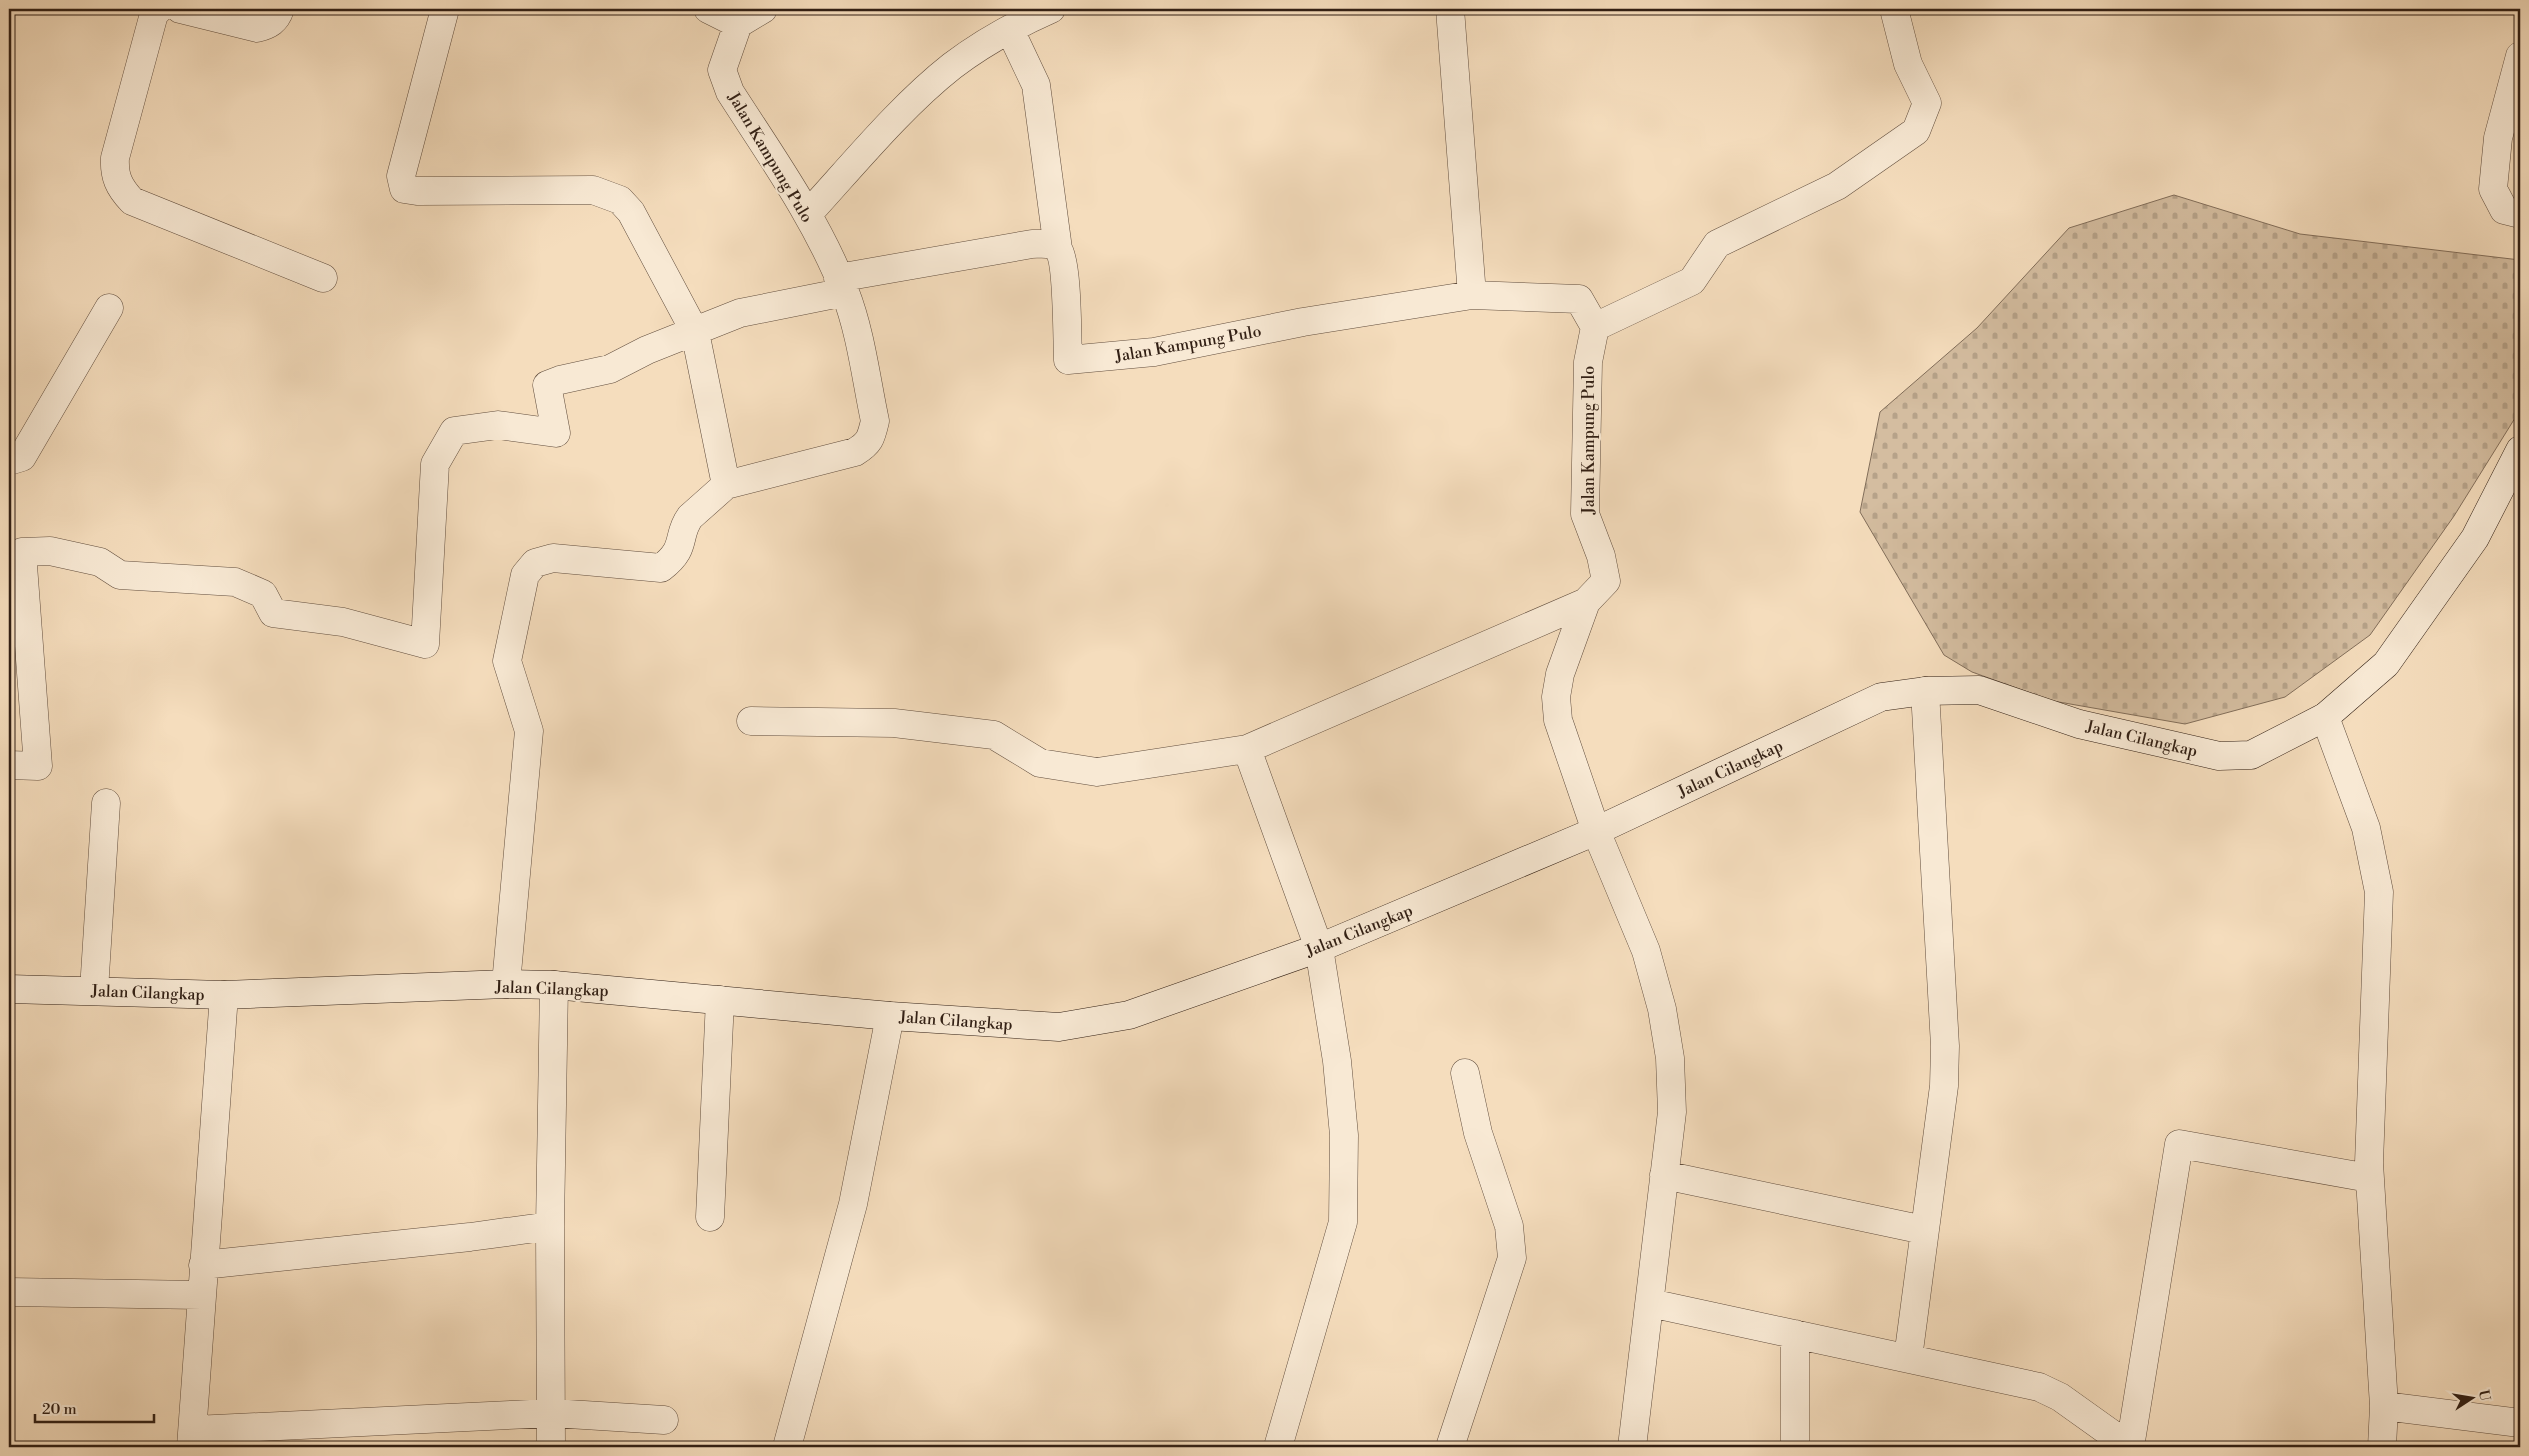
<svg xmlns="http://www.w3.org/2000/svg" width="2529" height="1456" font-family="'Libre Bodoni',serif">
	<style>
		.cemetery { fill: url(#cemetery-stones); stroke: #826e5a }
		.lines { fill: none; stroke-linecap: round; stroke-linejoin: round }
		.street-casing { stroke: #624e3e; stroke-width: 29 }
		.secondary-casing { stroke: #311f14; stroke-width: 29 }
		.street { stroke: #f8e9d4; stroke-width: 28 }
		.secondary { stroke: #f8e9d4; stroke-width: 28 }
		.labels { text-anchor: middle; stroke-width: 4; stroke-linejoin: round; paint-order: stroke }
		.street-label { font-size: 16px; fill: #311f14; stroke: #f8e9d4 }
	</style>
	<defs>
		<pattern id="cemetery-stones" width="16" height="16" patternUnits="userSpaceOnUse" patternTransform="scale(1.25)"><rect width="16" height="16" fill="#d4bda0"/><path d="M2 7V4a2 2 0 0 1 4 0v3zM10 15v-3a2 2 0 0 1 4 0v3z" fill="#b6a289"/></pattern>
	</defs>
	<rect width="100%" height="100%" fill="#f5ddbd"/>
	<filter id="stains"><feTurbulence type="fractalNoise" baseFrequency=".004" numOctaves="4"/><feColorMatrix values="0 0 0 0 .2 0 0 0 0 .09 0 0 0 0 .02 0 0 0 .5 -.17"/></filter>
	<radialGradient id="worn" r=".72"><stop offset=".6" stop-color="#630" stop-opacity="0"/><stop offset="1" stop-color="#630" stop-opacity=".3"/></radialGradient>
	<path class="cemetery" d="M 2174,195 L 2300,234 L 2520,260 L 2520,410 L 2454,516 L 2370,635 L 2285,697 L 2185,724 L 2053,701 L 1972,672 L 1944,655 L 1860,512 L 1880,412 L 1977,328 L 2069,228 Z"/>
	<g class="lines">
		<g class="street-casing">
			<path id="street" d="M 159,9 L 154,14 L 115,158 C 114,177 119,187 132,201 L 323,278
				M 180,9 L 257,28 C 269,25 276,21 280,9
				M 445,9 L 401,176 L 404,189 L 417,191 L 593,190 L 620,200 L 631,212 L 695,332 L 726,485
				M 708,9 L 738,24 L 763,9
				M 1450,9 L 1472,295
				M 1010,30 L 1036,85 L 1058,249
				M 2520,56 L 2498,138 L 2493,189 L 2504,210 L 2520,214
				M 808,214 C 852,166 901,106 952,66 C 981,44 1017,24 1051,9
				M 838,278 L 1032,244 C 1040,244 1052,242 1058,249 C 1068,262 1067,340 1068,360 L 1154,352 L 1303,322 L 1472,295 L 1579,299 L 1595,327
				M 9,461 L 22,457 L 109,308
				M 2325,717 L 2366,828 L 2379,892 L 2369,1163 L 2384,1406 L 2382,1447
				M 751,721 L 894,723 L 994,735 L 1040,763 L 1097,772 L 1247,749 L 1586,602
				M 1247,749 L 1319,948 L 1337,1061 L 1344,1135 L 1343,1222 L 1278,1447
				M 9,765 L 38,766 L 22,552 L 50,551 L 100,562 L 120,575 L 235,582 L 263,594 L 273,613 L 343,622 L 425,644 L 435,464 L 454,431 L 498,425 L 556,433 L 547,385 L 560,380 L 610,369 L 647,350 L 740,313 L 845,292
				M 506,984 L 529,731 L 507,661 L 525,575 L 535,563 L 553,558 L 661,568 C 688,548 676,536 690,517 L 726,485 L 855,452 C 870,443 871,438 875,421 C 866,379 861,333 845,292 C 817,220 771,156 730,92 L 722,70 L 738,24 L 727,9
				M 94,990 L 106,803
				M 1664,1175 L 1924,1230
				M 710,1217 L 720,1000
				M 203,1265 L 470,1237 L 550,1226
				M 9,1292 L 201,1295
				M 1650,1303 L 2039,1387 L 2060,1397 L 2130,1447
				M 1908,1358 L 1944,1086 L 1945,1046 L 1925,691
				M 2384,1406 L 2520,1423
				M 194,1430 L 552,1413 L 664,1420
				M 191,1447 L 224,995
				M 551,1447 L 550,1226 L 554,985
				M 787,1447 L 853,1204 L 890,1016
				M 1450,1447 L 1512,1258 L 1509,1226 L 1478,1133 L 1465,1073
				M 1632,1447 L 1672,1112 L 1670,1058 L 1662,1009 L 1646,951 L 1596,831 L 1558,720 L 1556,697 L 1560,674 L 1586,602 L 1606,581 L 1601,556 L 1585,514 L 1588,362 L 1595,327 L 1692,281 L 1717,244 L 1837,186 L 1916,131 L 1927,103 L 1908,64 L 1894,9
				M 1795,1447 L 1795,1334
				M 2130,1447 L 2179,1144 L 2369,1178"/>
		</g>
		<g class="secondary-casing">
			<path id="secondary" d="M 9,989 L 224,995 L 506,984 L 554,985 L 890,1016 L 1059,1027 L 1129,1015 L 1319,948 L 1596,831 L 1881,697 L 1925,691 L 1979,690 L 2079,724 L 2219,756 L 2251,755 L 2325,717 L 2386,664 L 2475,538 L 2520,450"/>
		</g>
		<use href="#street" class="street"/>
		<use href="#secondary" class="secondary"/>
	</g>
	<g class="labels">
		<g class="street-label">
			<text transform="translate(771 157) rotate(59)" y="6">Jalan Kampung Pulo</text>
			<text transform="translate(1188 343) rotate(-10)" y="6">Jalan Kampung Pulo</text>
			<text transform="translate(1588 440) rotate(-90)" y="6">Jalan Kampung Pulo</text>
			<text transform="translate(2142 738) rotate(13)" y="6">Jalan Cilangkap</text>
			<text transform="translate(1730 768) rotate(-25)" y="6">Jalan Cilangkap</text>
			<text transform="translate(1359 930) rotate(-22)" y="6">Jalan Cilangkap</text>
			<text transform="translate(552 988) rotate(2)" y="6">Jalan Cilangkap</text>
			<text transform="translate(148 992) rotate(2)" y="6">Jalan Cilangkap</text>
			<text transform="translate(956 1020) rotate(4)" y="6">Jalan Cilangkap</text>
		</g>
	</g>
	<rect width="2529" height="1456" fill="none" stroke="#f5ddbd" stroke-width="30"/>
	<rect x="10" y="10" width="2509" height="1436" fill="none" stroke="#311f14" stroke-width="2.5"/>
	<rect x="15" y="15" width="2499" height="1426" fill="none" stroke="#311f14"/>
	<g transform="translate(2472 1398) rotate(78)" stroke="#f8e9d4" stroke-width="4" paint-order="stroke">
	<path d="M0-4L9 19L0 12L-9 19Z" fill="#311f14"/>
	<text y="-8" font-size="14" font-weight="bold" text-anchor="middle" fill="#311f14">U</text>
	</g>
	<path d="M35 1414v8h119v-8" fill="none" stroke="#311f14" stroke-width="2.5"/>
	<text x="42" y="1414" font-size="15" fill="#311f14" stroke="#f8e9d4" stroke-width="4" paint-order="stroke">20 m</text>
	<rect width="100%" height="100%" filter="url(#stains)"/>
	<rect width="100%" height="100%" fill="url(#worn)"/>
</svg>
